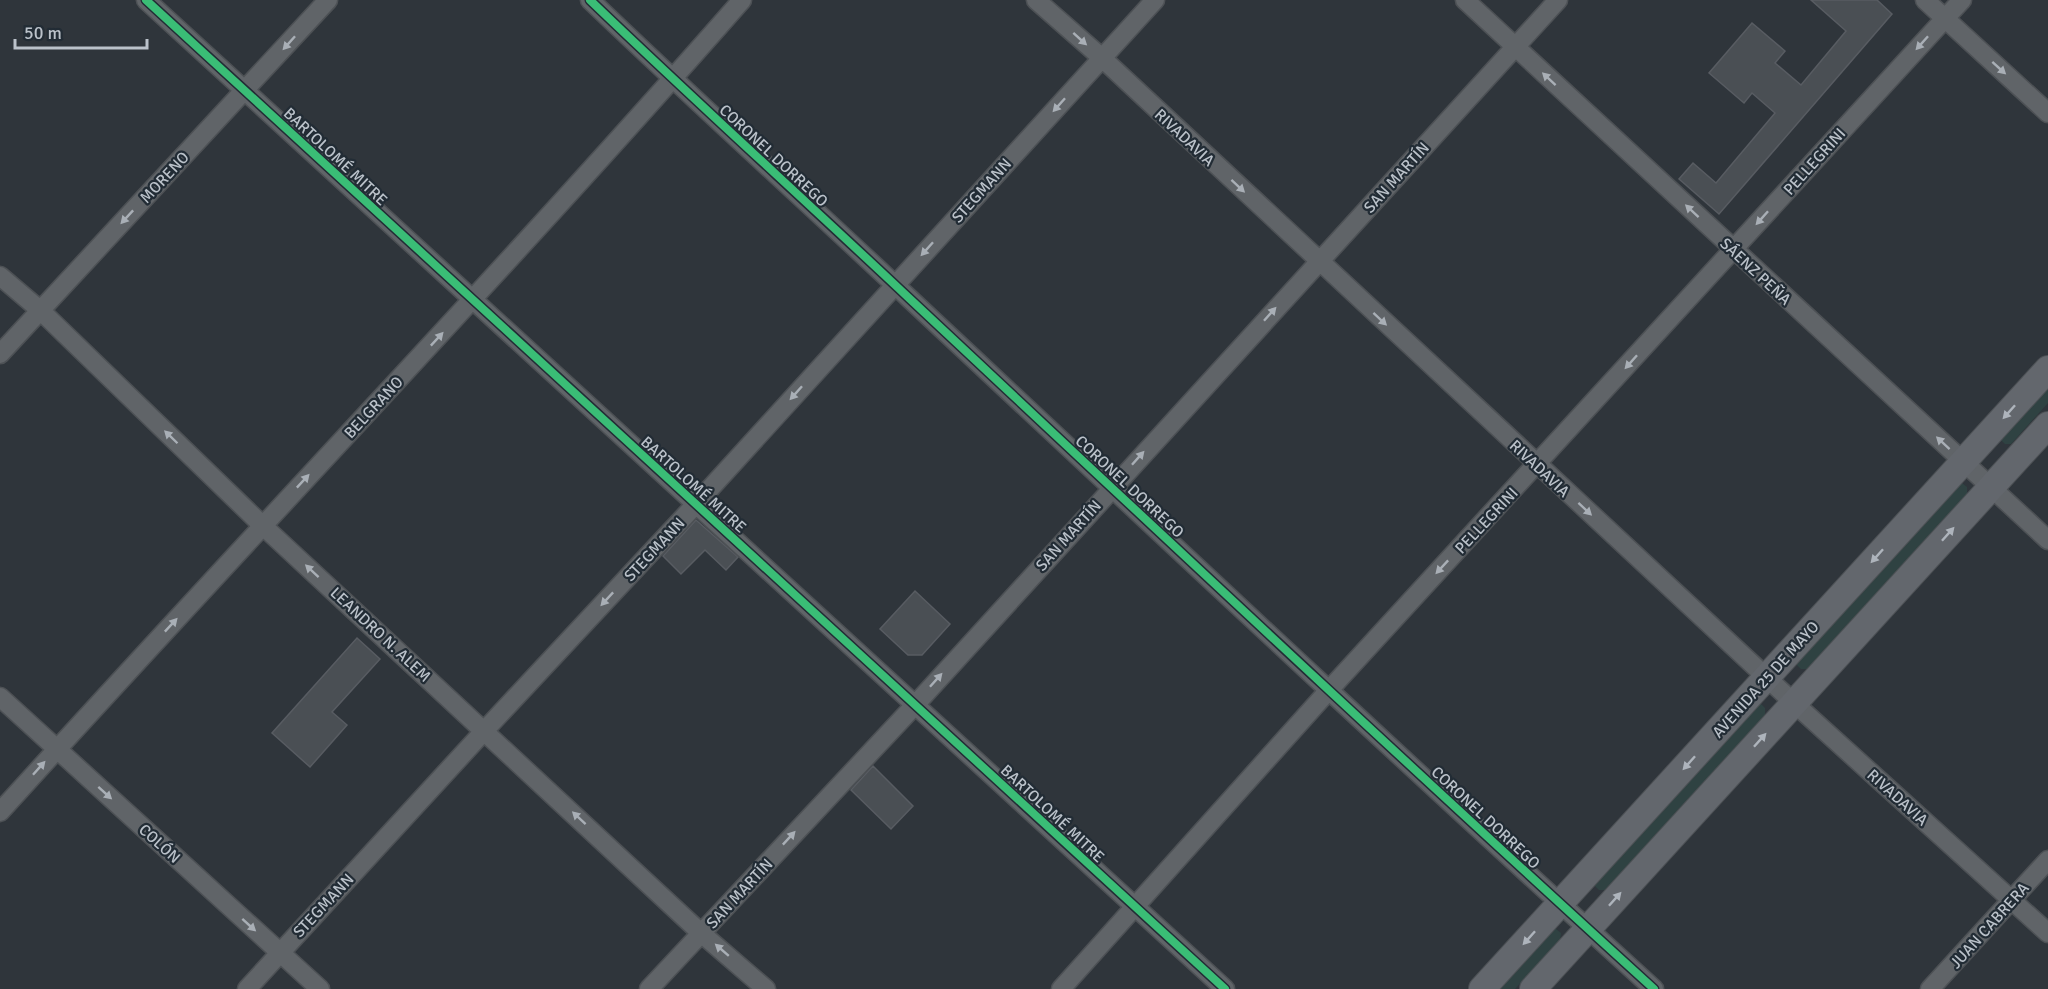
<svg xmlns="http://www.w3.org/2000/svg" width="2048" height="989" font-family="Signika,sans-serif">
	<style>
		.green { fill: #2f4242 }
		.building { fill: #4a4f54; stroke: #585c62; stroke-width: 1.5 }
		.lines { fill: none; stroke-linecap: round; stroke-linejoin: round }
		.minor-casing { stroke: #4d5155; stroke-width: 21 }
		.secondary-casing { stroke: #4d5155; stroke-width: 28 }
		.minor { stroke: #606468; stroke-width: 18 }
		.secondary { stroke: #63676d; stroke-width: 26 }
		.cycleway-casing { stroke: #222c35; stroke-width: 11 }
		.cycleway { stroke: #3abd76; stroke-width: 8 }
		.oneway { fill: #a9afb6 }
		.oneway2 { fill: #aeb4bc }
		.labels { text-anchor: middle; stroke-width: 4.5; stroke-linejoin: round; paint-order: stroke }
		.street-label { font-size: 16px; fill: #bbc2ca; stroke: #222c35 }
	</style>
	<rect width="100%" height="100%" fill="#2f353b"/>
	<path class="green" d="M 2048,381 L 2048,403 L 2011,444 L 2005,444 L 2000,439 Z
		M 1962,483 L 1967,487 L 1967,494 L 1807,669 L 1801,669 L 1796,664 L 1796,659 L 1955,484 Z
		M 1761,704 L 1765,708 L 1765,715 L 1605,890 L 1599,890 L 1594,885 L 1594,880 L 1754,705 Z
		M 1549,929 L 1556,929 L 1561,933 L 1560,940 L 1515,989 L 1495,989 Z"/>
	<path class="building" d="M 1811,0 L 1877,0 L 1892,14 L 1719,214 L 1679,179 L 1693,163 L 1716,183 L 1775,113 L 1752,93 L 1744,103 L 1709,73 L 1752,23 L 1785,51 L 1775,63 L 1801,85 L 1846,31 Z
		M 696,520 L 738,557 L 726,570 L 705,550 L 681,574 L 663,556 Z
		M 915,591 L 950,624 L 922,655 L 908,655 L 880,629 Z
		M 357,638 L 380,659 L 332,712 L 347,725 L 310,767 L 272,733 Z
		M 873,766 L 913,806 L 891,829 L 851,790 Z"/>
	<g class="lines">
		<g class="minor-casing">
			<path id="minor" d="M 146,0 L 1225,989
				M 590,0 C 695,101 804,199 910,299 C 1157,530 1404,762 1654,989
				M 1036,0 L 1102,58 L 1794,703 L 2048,933
				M 1465,0 L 2048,540
				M 1925,0 L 2048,113
				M 0,276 L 40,310 L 262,525 L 701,933 L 766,989
				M 0,354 L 328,0
				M 0,697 L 320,989
				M 0,812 C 246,540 500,276 742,0
				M 247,989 L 485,730 L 696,504 L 1155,0
				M 649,989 L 915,705 L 1558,0
				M 1061,989 L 1329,690 L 1962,0
				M 1930,989 L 2048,860"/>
		</g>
		<g class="secondary-casing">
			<path id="secondary" d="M 1482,989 L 2048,369
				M 1533,989 L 2048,425"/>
		</g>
		<use href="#minor" class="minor"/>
		<use href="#secondary" class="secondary"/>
		<g class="cycleway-casing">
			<path id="cycleway" d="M 146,0 L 1225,989
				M 590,0 C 695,101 804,199 910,299 C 1157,530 1404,762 1654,989"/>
		</g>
		<use href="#cycleway" class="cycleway"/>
	</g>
	<defs><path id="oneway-solid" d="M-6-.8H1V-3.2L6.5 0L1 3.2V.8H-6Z" transform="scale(1.5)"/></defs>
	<g class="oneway">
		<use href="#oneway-solid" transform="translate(1080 39) rotate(42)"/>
		<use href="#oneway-solid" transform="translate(289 43) rotate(132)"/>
		<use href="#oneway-solid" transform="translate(1922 43) rotate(132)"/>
		<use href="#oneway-solid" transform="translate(1999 68) rotate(42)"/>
		<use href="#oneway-solid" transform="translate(1549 79) rotate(-137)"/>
		<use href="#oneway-solid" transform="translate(1059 105) rotate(132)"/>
		<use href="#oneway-solid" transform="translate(1238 186) rotate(43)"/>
		<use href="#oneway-solid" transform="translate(1692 211) rotate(-137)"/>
		<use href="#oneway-solid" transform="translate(127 217) rotate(133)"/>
		<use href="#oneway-solid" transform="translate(1762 218) rotate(132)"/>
		<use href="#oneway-solid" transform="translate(927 249) rotate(132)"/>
		<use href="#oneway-solid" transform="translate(1270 314) rotate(-48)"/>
		<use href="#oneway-solid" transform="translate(1380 319) rotate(43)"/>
		<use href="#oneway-solid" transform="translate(437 339) rotate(-47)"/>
		<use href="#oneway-solid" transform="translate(1631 362) rotate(132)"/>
		<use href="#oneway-solid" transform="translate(796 393) rotate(132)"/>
		<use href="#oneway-solid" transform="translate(171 437) rotate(-136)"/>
		<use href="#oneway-solid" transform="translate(1943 443) rotate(-137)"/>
		<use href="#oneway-solid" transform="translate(1138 458) rotate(-48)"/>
		<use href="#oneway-solid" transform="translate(303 481) rotate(-47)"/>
		<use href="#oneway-solid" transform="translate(1585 509) rotate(43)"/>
		<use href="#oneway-solid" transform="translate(1442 567) rotate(133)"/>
		<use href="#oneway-solid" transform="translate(312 571) rotate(-137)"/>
		<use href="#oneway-solid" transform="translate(607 599) rotate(133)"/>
		<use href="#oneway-solid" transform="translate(171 625) rotate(-47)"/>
		<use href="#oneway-solid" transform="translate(936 680) rotate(-48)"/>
		<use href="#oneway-solid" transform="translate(39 768) rotate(-48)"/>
		<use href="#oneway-solid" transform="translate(105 793) rotate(42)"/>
		<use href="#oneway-solid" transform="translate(579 818) rotate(-137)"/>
		<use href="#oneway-solid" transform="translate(789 838) rotate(-47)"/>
		<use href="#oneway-solid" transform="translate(249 925) rotate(42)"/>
		<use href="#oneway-solid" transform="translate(722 950) rotate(-139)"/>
	</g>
	<g class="oneway2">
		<use href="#oneway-solid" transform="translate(2009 412) rotate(132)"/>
		<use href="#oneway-solid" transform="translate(1948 534) rotate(-48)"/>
		<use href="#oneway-solid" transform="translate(1877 556) rotate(132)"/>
		<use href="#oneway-solid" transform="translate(1760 740) rotate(-48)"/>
		<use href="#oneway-solid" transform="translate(1689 763) rotate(132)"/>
		<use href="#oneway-solid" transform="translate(1615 899) rotate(-48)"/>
		<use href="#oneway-solid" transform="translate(1529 938) rotate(132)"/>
	</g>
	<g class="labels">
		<g class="street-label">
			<text transform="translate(1185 137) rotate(43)" y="6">RIVADAVIA</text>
			<text transform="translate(774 155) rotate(43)" y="6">CORONEL DORREGO</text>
			<text transform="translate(336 156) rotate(43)" y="6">BARTOLOMÉ MITRE</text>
			<text transform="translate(1814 161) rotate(-48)" y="6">PELLEGRINI</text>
			<text transform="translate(164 177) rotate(-47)" y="6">MORENO</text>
			<text transform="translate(1396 177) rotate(-48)" y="6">SAN MARTÍN</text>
			<text transform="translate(981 190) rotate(-48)" y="6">STEGMANN</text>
			<text transform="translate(1756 271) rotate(43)" y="6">SÁENZ PEÑA</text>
			<text transform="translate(373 407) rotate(-47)" y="6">BELGRANO</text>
			<text transform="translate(1540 468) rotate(43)" y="6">RIVADAVIA</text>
			<text transform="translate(694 484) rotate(42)" y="6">BARTOLOMÉ MITRE</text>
			<text transform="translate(1130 486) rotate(43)" y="6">CORONEL DORREGO</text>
			<text transform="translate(1486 520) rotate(-47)" y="6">PELLEGRINI</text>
			<text transform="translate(1068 535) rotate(-48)" y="6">SAN MARTÍN</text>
			<text transform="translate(654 549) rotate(-47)" y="6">STEGMANN</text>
			<text transform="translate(381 634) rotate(43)" y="6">LEANDRO N. ALEM</text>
			<text transform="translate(1765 679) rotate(-48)" y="6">AVENIDA 25 DE MAYO</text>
			<text transform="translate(1898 797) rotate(42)" y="6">RIVADAVIA</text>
			<text transform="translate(1053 813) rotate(43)" y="6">BARTOLOMÉ MITRE</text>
			<text transform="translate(1486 817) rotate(43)" y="6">CORONEL DORREGO</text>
			<text transform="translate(160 843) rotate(42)" y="6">COLÓN</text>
			<text transform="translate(739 893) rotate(-47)" y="6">SAN MARTÍN</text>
			<text transform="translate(323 905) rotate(-47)" y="6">STEGMANN</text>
			<text transform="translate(1989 925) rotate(-48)" y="6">JUAN CABRERA</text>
		</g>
	</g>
	<path d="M15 39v9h132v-9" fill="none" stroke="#bbc2ca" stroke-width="3"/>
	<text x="24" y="39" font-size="18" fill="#bbc2ca" stroke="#222c35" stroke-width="4.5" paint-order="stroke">50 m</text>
</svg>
